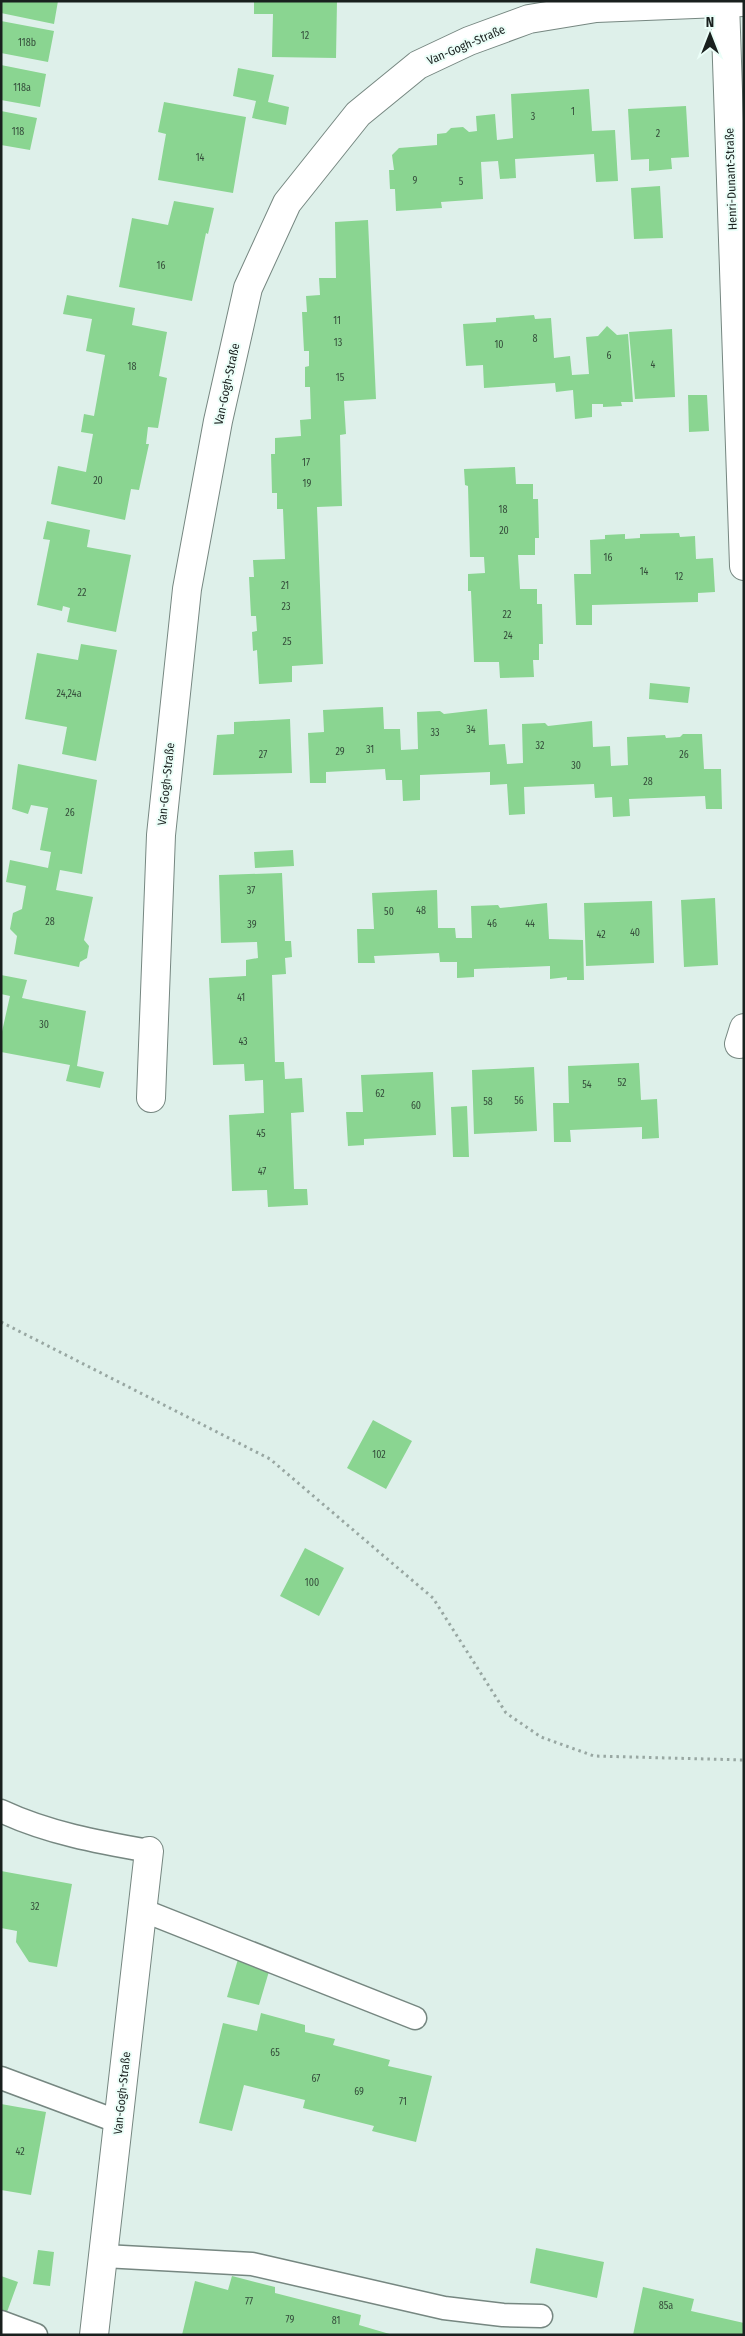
<svg xmlns="http://www.w3.org/2000/svg" width="745" height="2336" font-family="'Fira Sans Condensed',sans-serif">
	<style>
		.building { fill: #8ad591 }
		.lines { fill: none; stroke-linecap: round; stroke-linejoin: round }
		.lane-casing { stroke: #768781; stroke-width: 25 }
		.street-casing { stroke: #768781; stroke-width: 30 }
		.path { stroke: #98a7a2; stroke-width: 3; stroke-dasharray: 2.5 4; stroke-linecap: butt }
		.lane { stroke: #fff; stroke-width: 22 }
		.street { stroke: #fff; stroke-width: 28 }
		.labels { text-anchor: middle; stroke-width: 4; stroke-linejoin: round; paint-order: stroke }
		.number-label { font-size: 10px; fill: #354d3b }
		.street-label { font-size: 12px; fill: #19201e; stroke: #ebfef8 }
	</style>
	<rect width="100%" height="100%" fill="#def0ea"/>
	<path class="building" d="M 1,1 L 58,1 L 54,24 L 1,13 Z
		M 254,1 L 337,1 L 336,58 L 272,57 L 273,14 L 254,14 Z
		M 1,21 L 54,31 L 48,62 L 1,53 Z
		M 1,65 L 46,74 L 40,107 L 1,100 Z
		M 238,68 L 274,75 L 268,102 L 289,107 L 286,125 L 252,118 L 256,101 L 233,96 Z
		M 589,89 L 592,131 L 615,130 L 618,181 L 596,182 L 594,154 L 515,159 L 516,178 L 500,179 L 498,161 L 481,162 L 483,199 L 441,202 L 442,208 L 396,211 L 395,189 L 390,189 L 389,170 L 394,170 L 392,155 L 399,148 L 437,145 L 437,134 L 446,133 L 451,128 L 463,127 L 469,132 L 477,131 L 476,116 L 495,114 L 497,140 L 513,138 L 511,94 Z
		M 164,102 L 246,117 L 233,193 L 158,180 L 166,134 L 158,132 Z
		M 686,106 L 689,157 L 671,158 L 672,169 L 649,171 L 649,159 L 631,160 L 628,109 Z
		M 1,111 L 37,118 L 30,150 L 1,145 Z
		M 660,186 L 663,238 L 634,239 L 631,188 Z
		M 174,201 L 214,208 L 208,234 L 206,233 L 192,301 L 119,287 L 132,218 L 168,225 Z
		M 368,220 L 376,399 L 344,401 L 346,434 L 340,435 L 342,506 L 317,507 L 323,664 L 292,666 L 292,682 L 259,684 L 257,650 L 253,651 L 252,632 L 257,631 L 256,616 L 251,616 L 249,577 L 254,577 L 253,560 L 285,559 L 283,509 L 277,509 L 277,493 L 272,493 L 271,454 L 275,454 L 275,438 L 301,436 L 300,420 L 311,419 L 310,387 L 305,387 L 305,367 L 309,366 L 309,351 L 304,351 L 302,312 L 307,312 L 306,296 L 320,295 L 319,278 L 336,278 L 335,222 Z
		M 67,295 L 135,308 L 132,325 L 167,332 L 159,376 L 167,378 L 158,428 L 148,427 L 146,444 L 149,444 L 139,490 L 131,489 L 125,520 L 51,504 L 58,466 L 86,472 L 93,434 L 81,432 L 84,414 L 94,416 L 105,355 L 86,351 L 92,319 L 63,314 Z
		M 534,315 L 535,319 L 551,318 L 554,358 L 570,356 L 572,375 L 589,374 L 586,337 L 598,336 L 607,326 L 617,335 L 628,334 L 633,402 L 621,402 L 622,406 L 603,407 L 603,404 L 592,404 L 592,417 L 575,419 L 573,390 L 556,392 L 555,383 L 484,388 L 483,365 L 466,366 L 463,324 L 496,322 L 496,318 Z
		M 672,329 L 675,397 L 635,399 L 629,332 Z
		M 688,395 L 707,395 L 709,431 L 689,432 Z
		M 515,467 L 516,484 L 533,484 L 533,499 L 538,499 L 539,538 L 535,538 L 535,555 L 518,555 L 520,589 L 537,589 L 537,604 L 542,604 L 543,644 L 539,644 L 539,660 L 533,660 L 534,677 L 500,678 L 499,662 L 474,662 L 471,591 L 468,591 L 468,574 L 485,573 L 484,557 L 470,557 L 468,486 L 465,485 L 464,469 Z
		M 47,521 L 90,530 L 87,547 L 131,555 L 116,632 L 67,622 L 70,608 L 63,606 L 62,611 L 37,605 L 50,540 L 43,539 Z
		M 679,533 L 680,537 L 695,536 L 696,559 L 713,558 L 715,592 L 698,593 L 698,602 L 592,605 L 592,625 L 576,625 L 574,574 L 591,574 L 590,540 L 605,539 L 605,535 L 625,534 L 625,539 L 640,538 L 640,534 Z
		M 81,644 L 117,650 L 96,761 L 62,754 L 67,727 L 25,719 L 37,653 L 78,660 Z
		M 650,683 L 690,687 L 688,703 L 649,699 Z
		M 383,707 L 384,729 L 400,729 L 401,750 L 418,749 L 417,712 L 440,711 L 444,714 L 487,709 L 489,745 L 505,744 L 507,764 L 523,763 L 522,724 L 545,723 L 548,726 L 592,721 L 593,747 L 610,746 L 611,766 L 628,765 L 627,737 L 665,735 L 666,738 L 680,737 L 683,734 L 702,734 L 704,769 L 721,769 L 722,809 L 706,809 L 705,796 L 629,799 L 630,816 L 613,817 L 612,797 L 595,798 L 594,784 L 524,787 L 525,814 L 509,815 L 507,784 L 490,785 L 490,772 L 420,775 L 420,800 L 403,801 L 402,780 L 386,780 L 385,769 L 326,772 L 326,783 L 310,783 L 308,733 L 324,732 L 323,710 Z
		M 290,719 L 292,773 L 213,775 L 217,735 L 234,734 L 234,722 Z
		M 18,764 L 97,780 L 82,874 L 60,870 L 56,890 L 93,897 L 84,940 L 89,946 L 87,958 L 80,962 L 79,967 L 14,954 L 17,936 L 10,929 L 13,913 L 22,909 L 26,886 L 6,882 L 10,860 L 48,868 L 51,852 L 40,850 L 48,808 L 31,805 L 28,814 L 12,809 Z
		M 293,850 L 294,866 L 255,868 L 254,852 Z
		M 282,873 L 285,941 L 291,941 L 292,957 L 285,958 L 286,974 L 272,975 L 275,1062 L 284,1062 L 285,1079 L 302,1078 L 304,1112 L 291,1113 L 294,1189 L 307,1189 L 308,1205 L 268,1207 L 267,1190 L 232,1191 L 229,1115 L 264,1113 L 263,1080 L 245,1081 L 244,1064 L 213,1065 L 209,978 L 246,976 L 246,960 L 258,958 L 257,942 L 221,943 L 219,875 Z
		M 437,890 L 438,928 L 455,928 L 456,938 L 472,938 L 471,906 L 498,905 L 500,908 L 547,903 L 549,939 L 583,940 L 584,980 L 567,980 L 567,977 L 550,979 L 550,966 L 474,969 L 474,977 L 457,978 L 457,962 L 440,962 L 439,953 L 374,956 L 375,963 L 358,963 L 357,929 L 374,929 L 372,893 Z
		M 715,898 L 718,965 L 684,967 L 681,900 Z
		M 652,901 L 654,963 L 586,966 L 584,903 Z
		M 1,975 L 27,980 L 22,998 L 86,1011 L 77,1066 L 104,1072 L 100,1088 L 66,1081 L 70,1065 L 1,1052 L 1,1036 L 10,996 L 1,994 Z
		M 639,1063 L 641,1100 L 657,1099 L 659,1138 L 642,1139 L 642,1127 L 570,1130 L 571,1142 L 554,1142 L 553,1103 L 569,1103 L 568,1066 Z
		M 534,1067 L 537,1131 L 474,1134 L 472,1070 Z
		M 433,1072 L 436,1135 L 364,1139 L 364,1145 L 348,1146 L 346,1112 L 363,1112 L 361,1075 Z
		M 467,1106 L 469,1157 L 453,1157 L 451,1107 Z
		M 373,1420 L 412,1441 L 386,1489 L 347,1468 Z
		M 305,1548 L 344,1568 L 319,1616 L 280,1596 Z
		M 1,1871 L 72,1884 L 57,1967 L 29,1962 L 16,1942 L 17,1931 L 1,1928 Z
		M 238,1959 L 270,1968 L 259,2005 L 227,1997 Z
		M 261,2013 L 305,2025 L 305,2032 L 335,2039 L 333,2045 L 390,2060 L 388,2066 L 432,2076 L 416,2142 L 372,2131 L 374,2126 L 303,2108 L 305,2100 L 244,2085 L 232,2131 L 199,2123 L 223,2023 L 257,2031 Z
		M 1,2104 L 46,2112 L 31,2195 L 1,2190 Z
		M 536,2248 L 604,2262 L 597,2298 L 530,2283 Z
		M 38,2250 L 54,2252 L 50,2286 L 33,2284 Z
		M 1,2276 L 18,2282 L 7,2312 L 1,2310 Z
		M 232,2276 L 275,2287 L 275,2293 L 361,2315 L 359,2325 L 393,2335 L 182,2335 L 195,2281 L 228,2290 Z
		M 643,2287 L 694,2299 L 691,2311 L 744,2323 L 744,2335 L 633,2335 Z"/>
	<g class="lines">
		<g class="lane-casing">
			<path id="lane" d="M 1,1811 C 48,1833 98,1842 149,1851
				M 142,1910 L 415,2018
				M 1,2078 L 119,2122
				M 104,2256 L 252,2264 L 444,2308 L 503,2315 L 541,2316
				M 1,2322 L 36,2335"/>
		</g>
		<g class="street-casing">
			<path id="street" d="M 725,2 L 744,566
				M 739,1044 L 744,1028
				M 151,1098 L 161,835 L 187,589 L 218,421 L 248,288 L 287,203 L 358,114 L 418,65 L 469,41 L 529,19 L 596,8 L 744,2
				M 94,2335 L 149,1851"/>
		</g>
		<path class="path" d="M 1,1322 L 270,1459 L 433,1598 L 506,1713 L 541,1737 L 594,1756 L 744,1760"/>
		<use href="#lane" class="lane"/>
		<use href="#street" class="street"/>
	</g>
	<g class="labels">
		<g class="number-label">
			<text x="305" y="39">12</text>
			<text x="27" y="46">118b</text>
			<text x="22" y="91">118a</text>
			<text x="573" y="115">1</text>
			<text x="533" y="120">3</text>
			<text x="18" y="135">118</text>
			<text x="658" y="137">2</text>
			<text x="200" y="161">14</text>
			<text x="415" y="184">9</text>
			<text x="461" y="185">5</text>
			<text x="161" y="269">16</text>
			<text x="337" y="324">11</text>
			<text x="535" y="342">8</text>
			<text x="338" y="346">13</text>
			<text x="499" y="348">10</text>
			<text x="609" y="359">6</text>
			<text x="653" y="368">4</text>
			<text x="132" y="370">18</text>
			<text x="340" y="381">15</text>
			<text x="306" y="466">17</text>
			<text x="98" y="484">20</text>
			<text x="307" y="487">19</text>
			<text x="503" y="513">18</text>
			<text x="504" y="534">20</text>
			<text x="608" y="561">16</text>
			<text x="644" y="575">14</text>
			<text x="679" y="580">12</text>
			<text x="285" y="589">21</text>
			<text x="82" y="596">22</text>
			<text x="286" y="610">23</text>
			<text x="507" y="618">22</text>
			<text x="508" y="639">24</text>
			<text x="287" y="645">25</text>
			<text x="69" y="697">24,24a</text>
			<text x="471" y="733">34</text>
			<text x="435" y="736">33</text>
			<text x="540" y="749">32</text>
			<text x="370" y="753">31</text>
			<text x="340" y="755">29</text>
			<text x="263" y="758">27</text>
			<text x="684" y="758">26</text>
			<text x="576" y="769">30</text>
			<text x="648" y="785">28</text>
			<text x="70" y="816">26</text>
			<text x="251" y="894">37</text>
			<text x="421" y="914">48</text>
			<text x="389" y="915">50</text>
			<text x="50" y="925">28</text>
			<text x="492" y="927">46</text>
			<text x="530" y="927">44</text>
			<text x="252" y="928">39</text>
			<text x="635" y="936">40</text>
			<text x="601" y="938">42</text>
			<text x="241" y="1001">41</text>
			<text x="44" y="1028">30</text>
			<text x="243" y="1045">43</text>
			<text x="622" y="1086">52</text>
			<text x="587" y="1088">54</text>
			<text x="380" y="1097">62</text>
			<text x="519" y="1104">56</text>
			<text x="488" y="1105">58</text>
			<text x="416" y="1109">60</text>
			<text x="261" y="1137">45</text>
			<text x="262" y="1175">47</text>
			<text x="379" y="1458">102</text>
			<text x="312" y="1586">100</text>
			<text x="35" y="1910">32</text>
			<text x="275" y="2056">65</text>
			<text x="316" y="2082">67</text>
			<text x="359" y="2095">69</text>
			<text x="403" y="2105">71</text>
			<text x="20" y="2155">42</text>
			<text x="249" y="2305">77</text>
			<text x="666" y="2309">85a</text>
			<text x="290" y="2323">79</text>
			<text x="336" y="2324">81</text>
		</g>
		<g class="street-label">
			<text transform="translate(466 45) rotate(-23)" y="4">Van-Gogh-Straße</text>
			<text transform="translate(731 179) rotate(-92)" y="4">Henri-Dunant-Straße</text>
			<text transform="translate(227 384) rotate(-78)" y="4">Van-Gogh-Straße</text>
			<text transform="translate(166 784) rotate(-84)" y="4">Van-Gogh-Straße</text>
			<text transform="translate(122 2093) rotate(-84)" y="4">Van-Gogh-Straße</text>
		</g>
	</g>
	<rect width="745" height="2336" fill="none" stroke="#19201e" stroke-width="5"/>
	<g transform="translate(710 35)" stroke="#ebfef8" stroke-width="4" paint-order="stroke">
	<path d="M0-4L9 19L0 12L-9 19Z" fill="#19201e"/>
	<text y="-8" font-size="14" font-weight="bold" text-anchor="middle" fill="#19201e">N</text>
	</g>
</svg>
